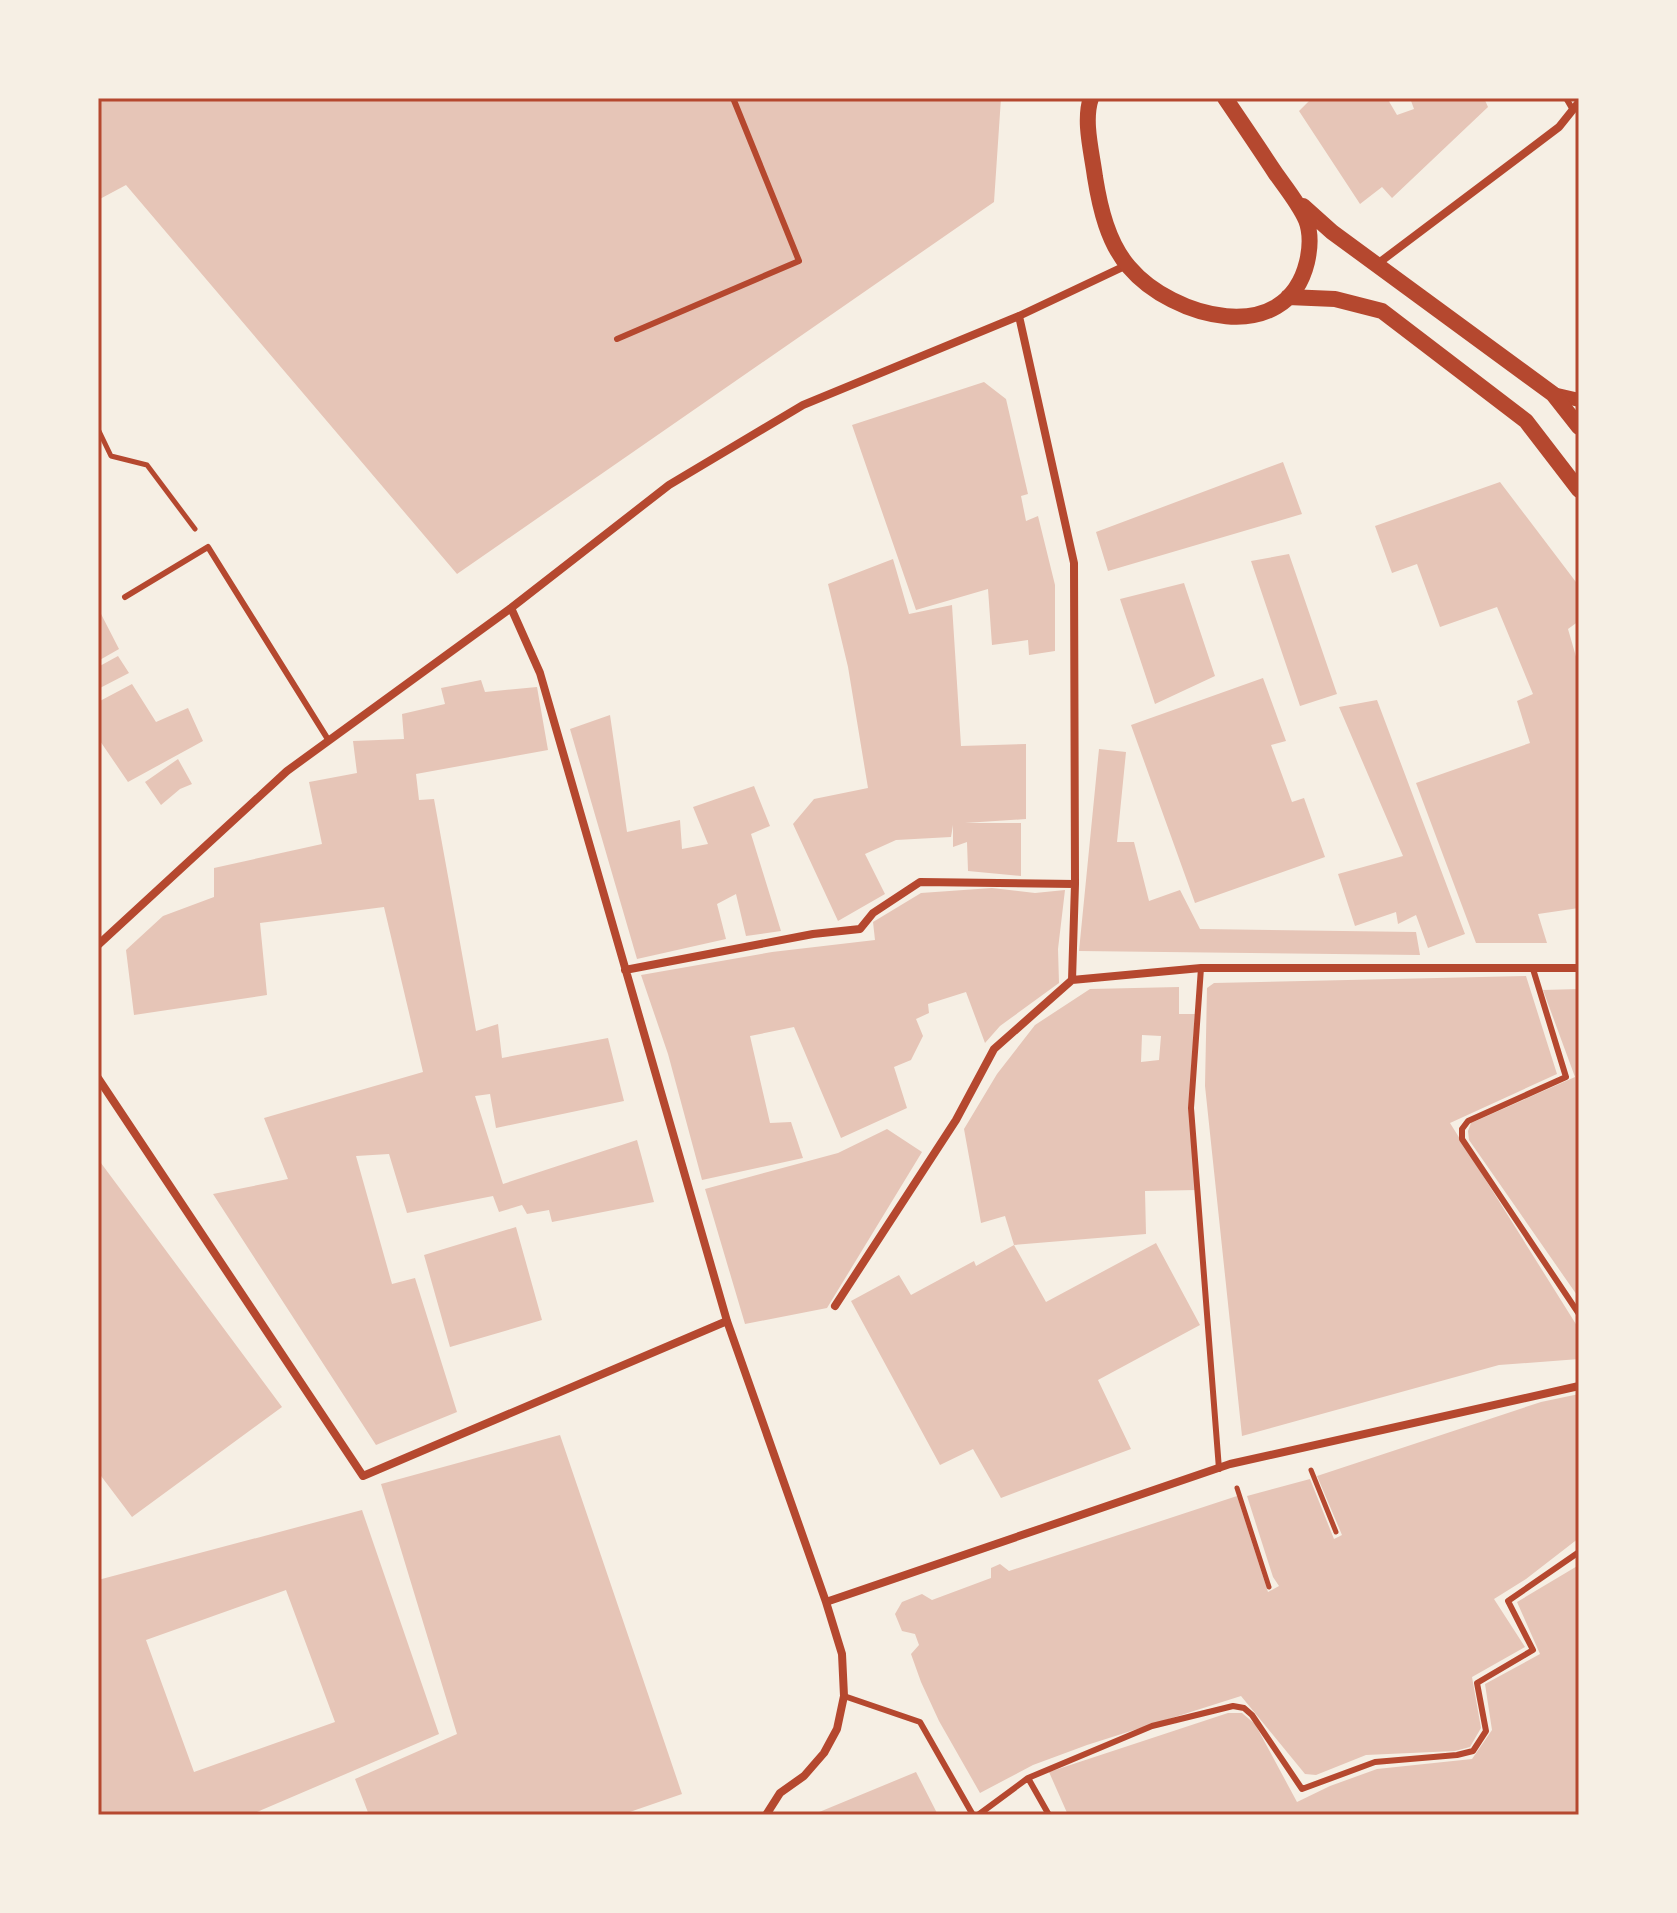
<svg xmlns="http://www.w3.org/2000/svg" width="1677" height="1913" font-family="Montserrat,sans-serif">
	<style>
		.building { fill: #e6c5b7; fill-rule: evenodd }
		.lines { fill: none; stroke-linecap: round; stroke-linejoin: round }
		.path { stroke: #b5482f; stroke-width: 5 }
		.service { stroke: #b5482f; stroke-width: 6 }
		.minor { stroke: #b5482f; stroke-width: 8 }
		.tertiary { stroke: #b5482f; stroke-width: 14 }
		.secondary { stroke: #b5482f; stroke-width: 16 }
		.neatline { fill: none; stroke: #b5482f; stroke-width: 3 }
	</style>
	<rect width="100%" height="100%" fill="#f6efe4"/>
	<path class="building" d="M 98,98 L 1001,98 L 994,202 L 457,574 L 126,185 L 98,200 Z
		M 1312,98 L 1387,98 L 1397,115 L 1414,109 L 1410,98 L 1484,98 L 1488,107 L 1392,198 L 1382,187 L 1360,204 L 1299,111 Z
		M 984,382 L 1006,399 L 1028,494 L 1021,496 L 1026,521 L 1038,516 L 1055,585 L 1055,651 L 1029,655 L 1028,640 L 992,645 L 988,589 L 916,610 L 852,425 Z
		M 1283,462 L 1302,514 L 1108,571 L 1096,532 Z
		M 1500,482 L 1579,586 L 1579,621 L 1568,629 L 1579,667 L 1579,908 L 1538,914 L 1547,943 L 1476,943 L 1416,783 L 1530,743 L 1517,701 L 1533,694 L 1497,607 L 1440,627 L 1417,564 L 1392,573 L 1375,526 Z
		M 1289,554 L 1337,694 L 1300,706 L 1251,561 Z
		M 893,559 L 909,614 L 952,605 L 961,746 L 1026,744 L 1026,819 L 965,823 L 1021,823 L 1021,876 L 968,871 L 967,842 L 953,847 L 953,825 L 951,837 L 896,840 L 865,854 L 885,894 L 838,921 L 793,824 L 814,799 L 868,788 L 848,667 L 828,584 Z
		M 1184,583 L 1215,676 L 1155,704 L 1120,599 Z
		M 100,612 L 119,649 L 98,661 L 98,613 Z
		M 118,656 L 129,673 L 98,689 L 98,667 Z
		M 1263,678 L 1286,741 L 1271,745 L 1292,802 L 1304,798 L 1325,857 L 1195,903 L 1131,725 Z
		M 481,680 L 485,692 L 537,687 L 548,750 L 416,774 L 419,800 L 434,799 L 476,1031 L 498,1024 L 502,1058 L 608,1038 L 624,1101 L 496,1128 L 490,1094 L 475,1096 L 503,1184 L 637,1140 L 654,1202 L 552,1222 L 549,1210 L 527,1214 L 522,1205 L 499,1212 L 493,1196 L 407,1213 L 389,1154 L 356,1156 L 392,1284 L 415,1278 L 457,1412 L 376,1445 L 213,1194 L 288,1179 L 264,1118 L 423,1072 L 384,907 L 260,923 L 267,995 L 134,1015 L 126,950 L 163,916 L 214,897 L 214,868 L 322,844 L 309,782 L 357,773 L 353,741 L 404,739 L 402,714 L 445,704 L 441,688 Z
		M 132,684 L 156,722 L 188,708 L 203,741 L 128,782 L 98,738 L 98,702 Z
		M 1377,700 L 1465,934 L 1428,948 L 1416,915 L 1398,924 L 1396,912 L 1355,926 L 1338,874 L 1403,856 L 1339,707 Z
		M 610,715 L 627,832 L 680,820 L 682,849 L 708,844 L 693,807 L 754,786 L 770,826 L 751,834 L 781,931 L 746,936 L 736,894 L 717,904 L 726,939 L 637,959 L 570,729 Z
		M 1099,749 L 1126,752 L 1117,842 L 1134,842 L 1149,901 L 1180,890 L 1200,929 L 1416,932 L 1420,955 L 1079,951 Z
		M 178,759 L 192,784 L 180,789 L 161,805 L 145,782 Z
		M 992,888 L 1035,893 L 1065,890 L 1058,949 L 1059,983 L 1000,1026 L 985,1043 L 966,992 L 928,1004 L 929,1013 L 916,1019 L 923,1036 L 911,1060 L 894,1067 L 907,1108 L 841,1138 L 794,1027 L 750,1036 L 770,1123 L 791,1122 L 803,1158 L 702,1180 L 668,1054 L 641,975 L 772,952 L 875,940 L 873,922 L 921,893 Z
		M 1526,976 L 1557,1074 L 1450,1123 L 1579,1329 L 1579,1359 L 1499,1365 L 1242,1436 L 1205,1086 L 1207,988 L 1214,983 Z
		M 1179,987 L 1179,1014 L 1195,1014 L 1189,1107 L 1197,1190 L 1145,1191 L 1146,1234 L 1014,1245 L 1046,1302 L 1156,1243 L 1200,1325 L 1098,1380 L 1131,1449 L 1001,1498 L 973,1449 L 940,1465 L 851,1301 L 899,1275 L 911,1295 L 974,1261 L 976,1266 L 1014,1245 L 1005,1216 L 981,1223 L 964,1129 L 997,1074 L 1035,1025 L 1090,989 ZM 1142,1035 L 1161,1036 L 1159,1060 L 1141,1062 Z
		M 1579,989 L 1579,1298 L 1469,1140 L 1468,1131 L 1471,1123 L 1575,1077 L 1543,990 Z
		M 887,1129 L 922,1152 L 827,1308 L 745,1324 L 705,1189 L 838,1153 Z
		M 98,1159 L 282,1407 L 132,1517 L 98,1472 Z
		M 516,1227 L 542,1320 L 450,1347 L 424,1255 Z
		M 1579,1394 L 1579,1538 L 1526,1579 L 1494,1599 L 1525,1647 L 1472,1677 L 1481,1728 L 1470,1747 L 1455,1751 L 1366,1755 L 1316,1775 L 1305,1774 L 1241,1696 L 1087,1745 L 1033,1765 L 980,1793 L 939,1721 L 921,1682 L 911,1654 L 919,1645 L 915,1634 L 902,1631 L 895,1614 L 902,1602 L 922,1594 L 932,1600 L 991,1578 L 991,1568 L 1000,1564 L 1009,1571 L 1237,1496 L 1268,1592 L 1279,1586 L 1273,1577 L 1247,1496 L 1310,1479 L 1334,1539 L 1342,1535 L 1317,1476 L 1541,1402 Z
		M 560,1435 L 682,1794 L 621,1815 L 369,1815 L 355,1779 L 457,1734 L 381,1484 Z
		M 362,1510 L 439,1734 L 250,1815 L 101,1815 L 98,1808 L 98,1580 ZM 286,1590 L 335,1722 L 194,1772 L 146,1640 Z
		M 1579,1565 L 1579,1815 L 1068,1815 L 1049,1772 L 1228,1713 L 1242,1713 L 1255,1724 L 1297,1802 L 1330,1786 L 1377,1769 L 1472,1759 L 1492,1730 L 1485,1684 L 1540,1654 L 1517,1602 Z
		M 916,1772 L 938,1815 L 812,1815 Z"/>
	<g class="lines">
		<path class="path" d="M 98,429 L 111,456 L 147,465 L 195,529
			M 1311,1470 L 1336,1532
			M 1237,1488 L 1269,1587"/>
		<path class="service" d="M 1566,98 L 1573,110
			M 617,339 L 799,261 L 733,98
			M 125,597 L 208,547 L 329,741
			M 1201,968 L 1191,1108 L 1219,1469
			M 1533,969 L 1566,1077 L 1468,1121 L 1462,1129 L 1462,1139 L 1579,1314
			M 844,1696 L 920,1722 L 973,1815
			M 1028,1778 L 1049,1815
			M 978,1815 L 1028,1778 L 1152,1726 L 1233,1706 L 1244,1708 L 1252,1715 L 1302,1789 L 1375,1762 L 1457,1755 L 1473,1751 L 1486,1731 L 1477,1683 L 1533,1650 L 1508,1601 L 1579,1552"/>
		<path class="minor" d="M 1376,265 L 1559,127 L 1579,102
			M 1019,316 L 1074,563 L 1075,884 L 1072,980
			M 511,608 L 540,673 L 727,1321 L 826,1602 L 842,1654 L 844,1696 L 837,1729 L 824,1753 L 804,1776 L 780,1793 L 766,1815
			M 98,945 L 287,771 L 511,608 L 669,485 L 803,405 L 1019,316 L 1127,265
			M 625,970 L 813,934 L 860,929 L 873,913 L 920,882 L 1075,884
			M 98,1078 L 363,1476 L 727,1321
			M 835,1306 L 956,1120 L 994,1049 L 1072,980 L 1201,968 L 1579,968
			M 826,1602 L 1230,1464 L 1579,1386"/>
		<path class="tertiary" d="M 1553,394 L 1579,400"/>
		<path class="secondary" d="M 1091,98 C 1083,121 1092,153 1095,177 C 1100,208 1108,243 1129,267 C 1172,318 1286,349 1307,262 C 1310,249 1311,233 1306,220 C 1299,204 1286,188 1276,174 C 1259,148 1242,123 1225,98
			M 1303,206 L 1332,232 L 1553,394 L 1579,427
			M 1288,297 L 1335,299 L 1382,311 L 1526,421 L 1579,490"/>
	</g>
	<rect width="1677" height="1913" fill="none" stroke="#f6efe4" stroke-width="200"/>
	<rect x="100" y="100" width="1477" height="1713" class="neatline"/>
</svg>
